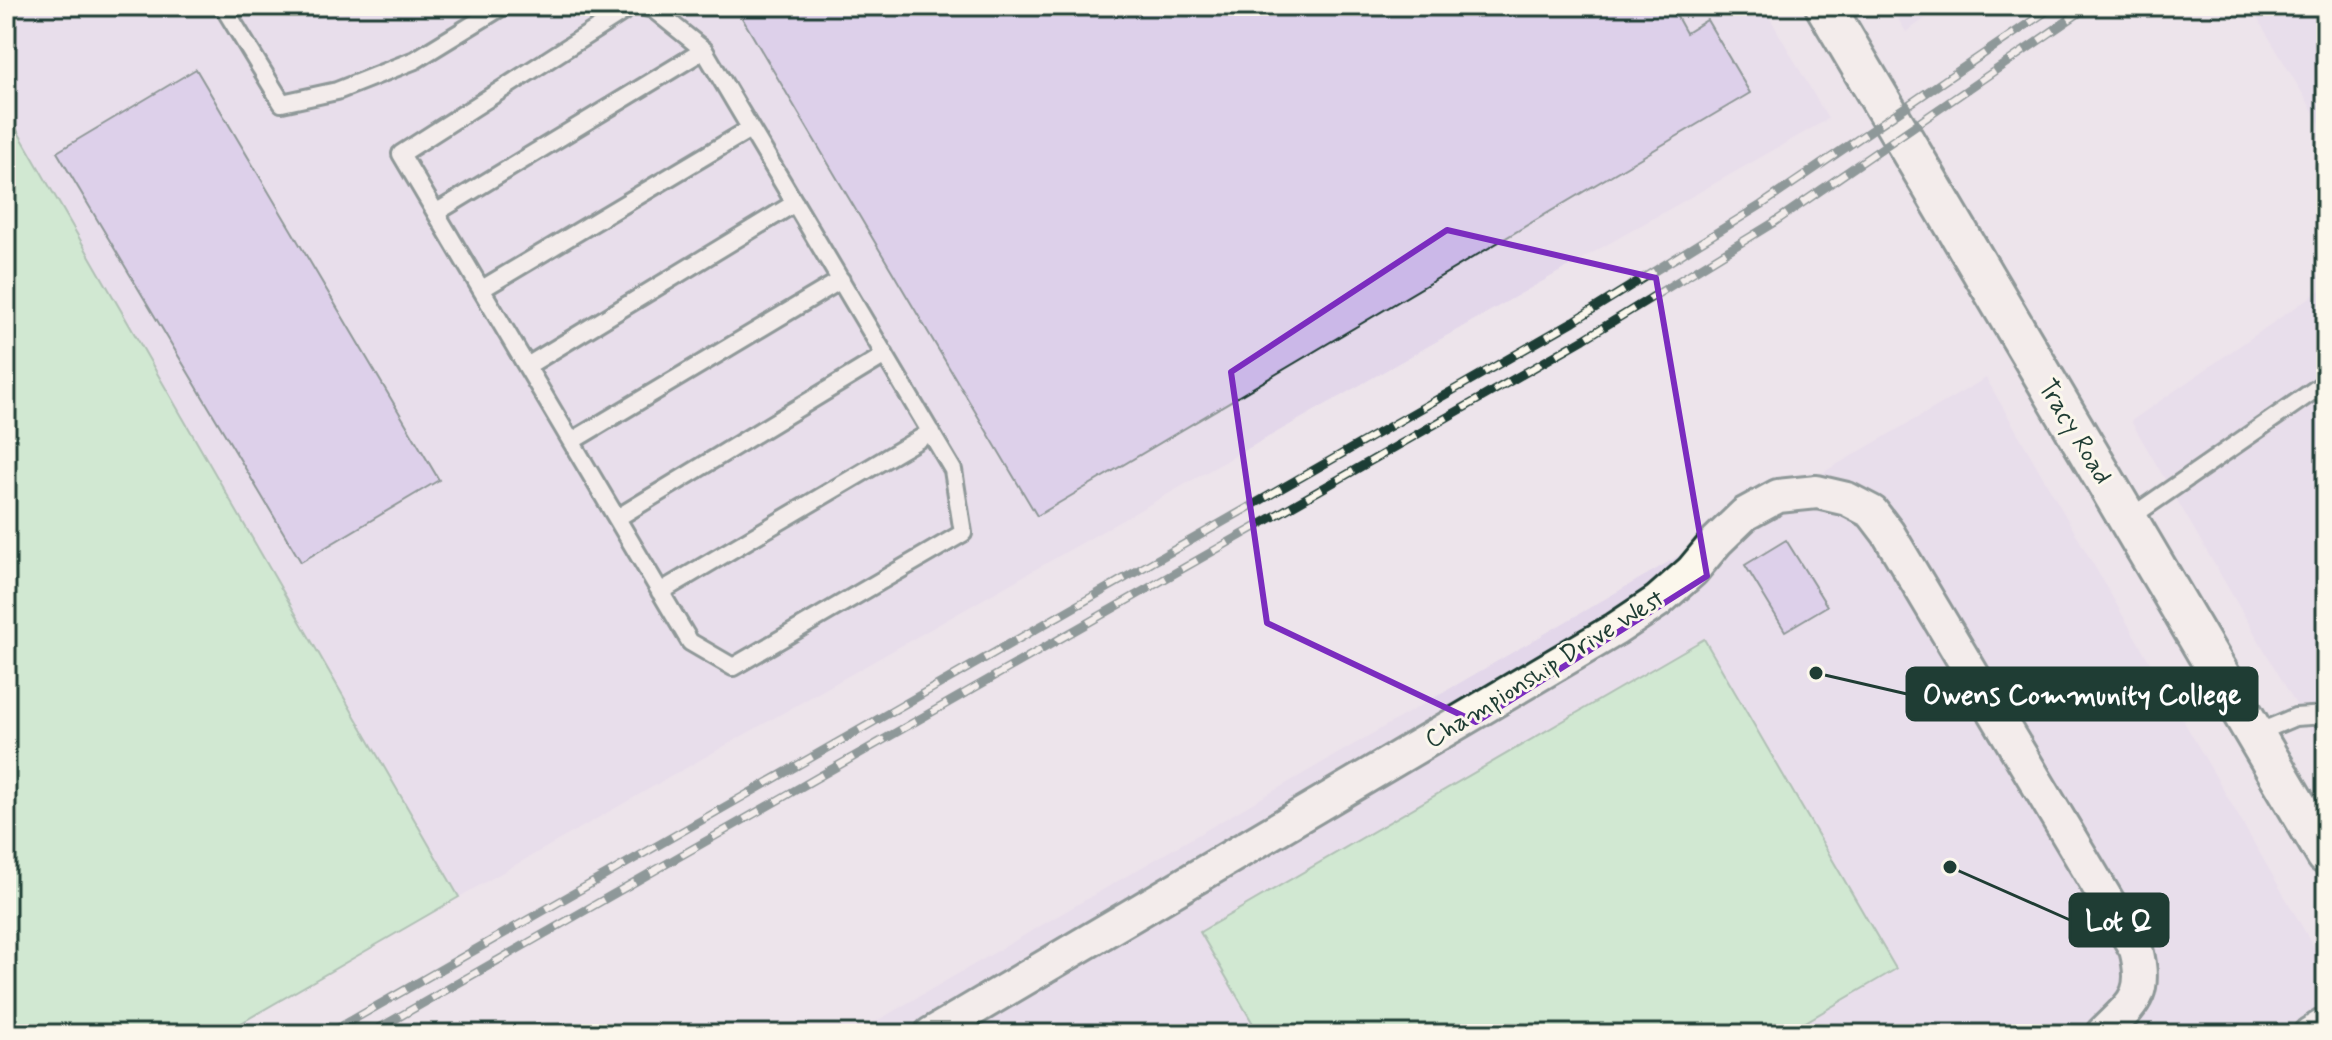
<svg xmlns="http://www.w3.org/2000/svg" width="2332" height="1040" font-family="Mynerve,sans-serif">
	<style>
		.built { fill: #e3d7ea }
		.green { fill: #afedb4; stroke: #679574; stroke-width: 2 }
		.building { fill: #cbb8e8; stroke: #1f3d34; stroke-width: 2 }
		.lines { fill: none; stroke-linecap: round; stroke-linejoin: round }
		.service-casing { stroke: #1f3d34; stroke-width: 22 }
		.minor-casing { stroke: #1f3d34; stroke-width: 38 }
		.tertiary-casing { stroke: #1f3d34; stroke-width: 44 }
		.service { stroke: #fbf7ec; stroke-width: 16 }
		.minor { stroke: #fbf7ec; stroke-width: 32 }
		.tertiary { stroke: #fbf7ec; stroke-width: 38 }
		.rail-casing { stroke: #1f3d34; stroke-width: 9 }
		.rail { stroke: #fbf7ec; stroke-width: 6; stroke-dasharray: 18; stroke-linecap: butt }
		.marked { fill: none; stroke: #7b2cbf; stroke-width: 6; stroke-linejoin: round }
		.labels { text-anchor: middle; stroke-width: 6; stroke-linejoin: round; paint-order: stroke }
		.street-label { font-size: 26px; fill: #1f3d34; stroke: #fbf7ec }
		.leader { fill: none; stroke: #1f3d34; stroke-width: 3 }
		.callout-dot { fill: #1f3d34; stroke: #fbf7ec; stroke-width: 3 }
		.callout { fill: #1f3d34; stroke: #1f3d34; stroke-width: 3 }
		.callout-label { font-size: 28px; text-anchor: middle; font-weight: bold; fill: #fff }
	</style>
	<rect width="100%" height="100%" fill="#ede4eb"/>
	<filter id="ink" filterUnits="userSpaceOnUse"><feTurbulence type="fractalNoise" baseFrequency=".0125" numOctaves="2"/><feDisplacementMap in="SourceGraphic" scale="16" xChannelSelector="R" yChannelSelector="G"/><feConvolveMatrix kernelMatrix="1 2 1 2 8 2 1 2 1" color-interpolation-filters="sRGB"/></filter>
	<g filter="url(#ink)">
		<path class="built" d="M 6,6 L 1763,6 L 1828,119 L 459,897 L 6,111 Z
			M 1890,6 L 1943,6 L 1906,32 Z
			M 2250,6 L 2326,6 L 2326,133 Z
			M 2326,286 L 2326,756 L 2131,421 Z
			M 1986,378 L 2326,968 L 2326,1034 L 854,1034 Z"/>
		<path class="green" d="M 6,111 L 459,897 L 222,1034 L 6,1034 Z
			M 1704,639 L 1896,969 L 1785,1034 L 1259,1034 L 1200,932 Z"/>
		<path class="building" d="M 735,6 L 1671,6 L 1686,33 L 1707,20 L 1750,93 L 1037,516 Z
			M 196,69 L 439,480 L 301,562 L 57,152 Z
			M 1786,540 L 1827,606 L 1785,631 L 1745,565 Z"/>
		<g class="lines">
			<g class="service-casing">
				<path id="service" d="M 223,6 L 282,103 L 337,91 L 415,60 L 503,6
					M 632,6 L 401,154 L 690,642 L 733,667 L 963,533 L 953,470 L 704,50 L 653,9 L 640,6
					M 437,212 L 704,50
					M 482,289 L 750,129
					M 527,366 L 795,203
					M 572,441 L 841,280
					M 617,518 L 885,355
					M 2128,519 L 2326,382
					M 660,592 L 931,432
					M 2255,734 L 2295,717 L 2326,715"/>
			</g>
			<g class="minor-casing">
				<path id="minor" d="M 931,1034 L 1616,629 L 1658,601 L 1692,571 L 1717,541 L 1745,514 L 1778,496 L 1817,492 L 1847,499 L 1872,512 L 1888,533 L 2136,949 C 2148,996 2133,1003 2102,1034
					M 2310,1034 L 2326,1024"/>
			</g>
			<g class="tertiary-casing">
				<path id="tertiary" d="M 1825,6 L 2326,855"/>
			</g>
			<use href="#service" class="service"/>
			<use href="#minor" class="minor"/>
			<use href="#tertiary" class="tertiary"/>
			<g class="rail-casing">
				<path id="rail" d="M 328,1034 L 1574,321 L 1761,205 L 2054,6
					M 369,1034 L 1584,339 L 1773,223 L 2089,6"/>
			</g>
			<use href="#rail" class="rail"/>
		</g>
	</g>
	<path d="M0 0H2332V1040H0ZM 1447,230 L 1656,278 L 1707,576 L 1476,722 L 1267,623 L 1231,372 Z" fill="#ede4eb" fill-opacity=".55" fill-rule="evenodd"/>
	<path class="marked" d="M 1447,230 L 1656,278 L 1707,576 L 1476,722 L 1267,623 L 1231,372 Z"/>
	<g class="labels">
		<g class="street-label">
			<text transform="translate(2076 431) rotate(59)" y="9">Tracy Road</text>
			<text transform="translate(1544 668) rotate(-32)" y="9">Championship Drive West</text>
		</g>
	</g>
	<path class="leader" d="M1816 673L1907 694M1950 867L2070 920"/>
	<g class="callout-dot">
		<circle cx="1816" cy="673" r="8"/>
		<circle cx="1950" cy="867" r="8"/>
	</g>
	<g class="callout">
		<rect x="1907" y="668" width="350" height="52" rx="8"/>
		<rect x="2070" y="894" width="98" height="52" rx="8"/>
	</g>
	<g class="callout-label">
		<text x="2082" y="704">Owens Community College</text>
		<text x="2119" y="930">Lot Q</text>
	</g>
	<rect width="2332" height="1040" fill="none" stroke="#fbf7ec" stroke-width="32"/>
	<rect x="16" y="16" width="2300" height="1008" fill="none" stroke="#1f3d34" stroke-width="3" filter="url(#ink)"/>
</svg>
